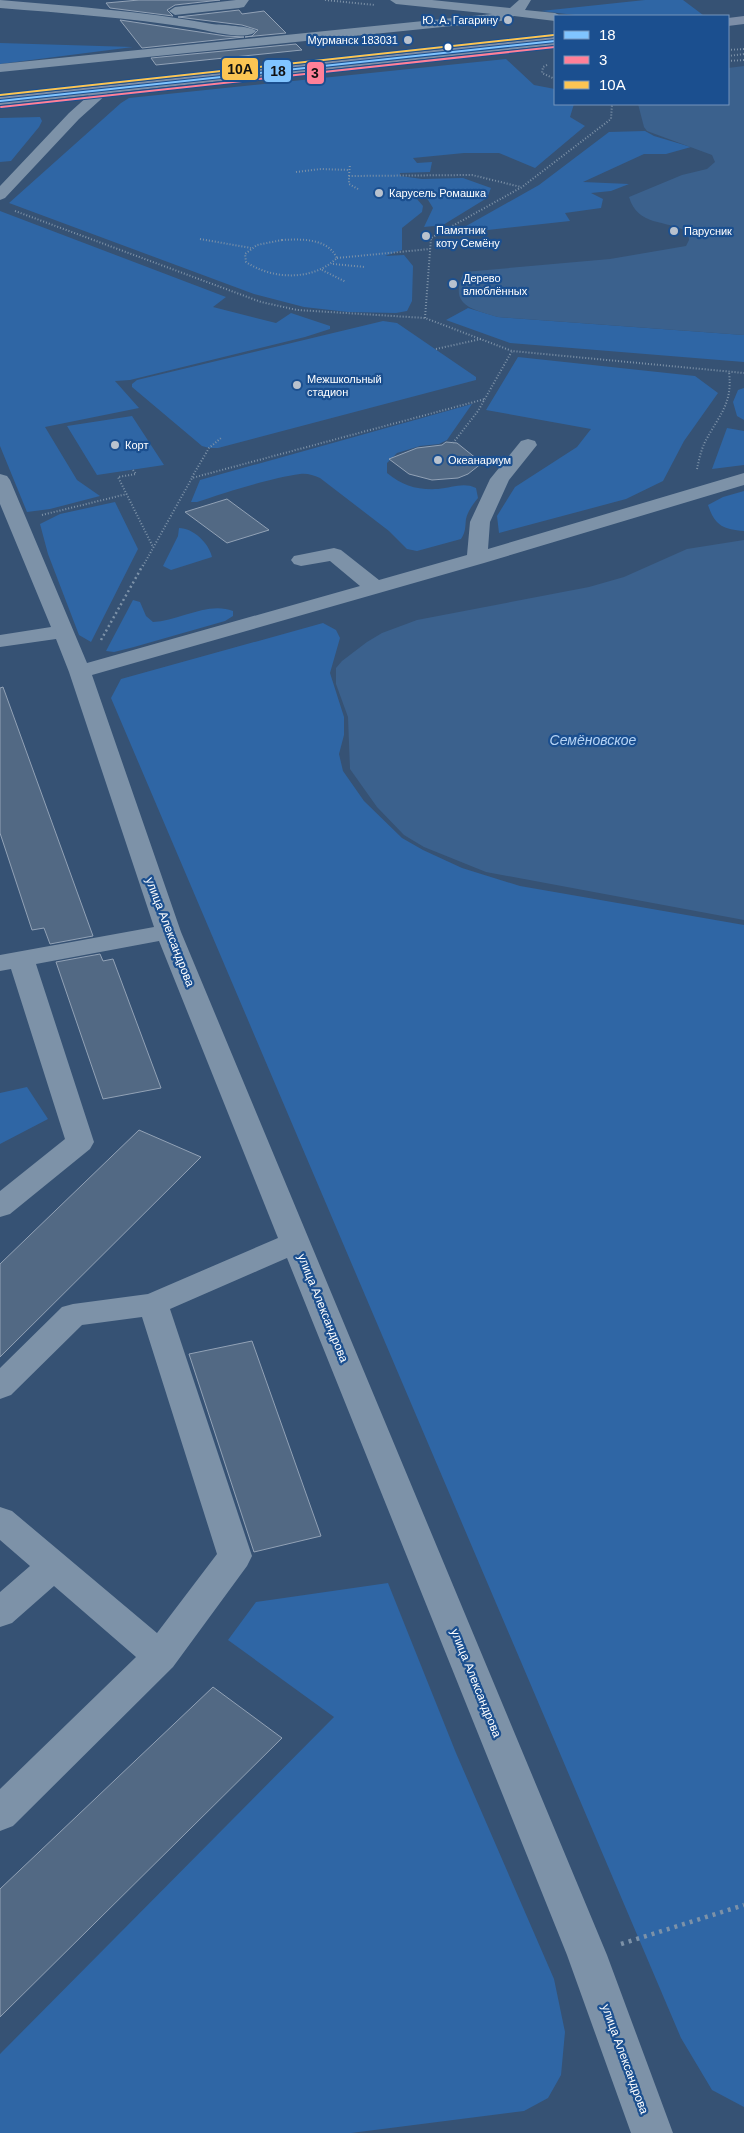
<svg xmlns="http://www.w3.org/2000/svg" width="744" height="2133" font-family="Arial,sans-serif">
	<style>
		.green { fill: #2f66a5 }
		.water { fill: #3b618d }
		.building { fill: #526984; stroke: #92a2b6 }
		.lines { fill: none; stroke-linecap: round; stroke-linejoin: round }
		.path-far2 { stroke: #7d92a8; stroke-width: 2; stroke-dasharray: 1 2; stroke-linecap: butt }
		.path-far1 { stroke: #7d92a8; stroke-width: 2.5; stroke-dasharray: 2 3; stroke-linecap: butt }
		.path { stroke: #7d92a8; stroke-width: 4.5; stroke-dasharray: 3 5; stroke-linecap: butt }
		.minor { fill: #7d92a8; fill-rule: evenodd }
		.major { fill: #7d8ea7; fill-rule: evenodd }
		.bus-1-casing { stroke: #1b4f8f; stroke-width: 4 }
		.bus-2-casing { stroke: #1b4f8f; stroke-width: 4 }
		.bus-3-casing { stroke: #1b4f8f; stroke-width: 4 }
		.bus-1 { stroke: #80c4ff; stroke-width: 2 }
		.bus-2 { stroke: #ff8098; stroke-width: 2 }
		.bus-3 { stroke: #fcc553; stroke-width: 2 }
		.poi-dot { fill: #b9c2ce; stroke: #1b4f8f; stroke-width: 2 }
		.bus-dot { fill: #fff; stroke: #1b4f8f; stroke-width: 2 }
		.labels { text-anchor: middle; stroke-width: 4.5; stroke-linejoin: round; paint-order: stroke }
		.far-poi-label { font-size: 11px; fill: #fff; stroke: #1b4f8f; text-anchor: start }
		.street-label { font-size: 12px; fill: #fff; stroke: #1b4f8f }
		.water-label { font-size: 14px; font-style: italic; fill: #b5d3f5; stroke: #1b4f8f }
		.line-badge { stroke: #1b4f8f; stroke-width: 2 }
		.pale-badge-label { font-size: 14px; text-anchor: middle; font-weight: bold; fill: #111 }
	</style>
	<rect width="100%" height="100%" fill="#365274"/>
	<path class="green" d="M 645,0 L 683,0 L 703,15 L 583,16 L 541,11 Z
		M 0,43 L 133,47 L 0,64 Z
		M 506,59 L 534,85 L 555,89 L 555,104 L 574,104 L 570,117 L 585,126 L 535,168 L 499,153 L 464,153 L 413,158 L 417,163 L 432,162 L 430,172 L 400,173 L 400,176 L 422,179 L 463,178 L 491,188 L 487,198 L 443,225 L 424,227 L 433,208 L 425,195 L 416,192 L 417,199 L 423,206 L 422,212 L 402,228 L 402,250 L 385,256 L 404,255 L 413,266 L 412,301 L 407,311 L 396,313 L 348,312 L 304,307 L 254,294 L 9,203 L 121,103 L 129,98 Z
		M 40,117 L 42,121 L 39,127 L 11,161 L 0,162 L 0,118 Z
		M 645,131 L 654,136 L 691,147 L 666,154 L 644,154 L 583,182 L 629,184 L 611,191 L 591,193 L 603,199 L 601,208 L 565,213 L 570,221 L 452,234 L 539,185 L 609,132 Z
		M 0,211 L 226,297 L 213,307 L 276,323 L 291,313 L 330,326 L 330,329 L 305,337 L 130,380 L 115,381 L 139,408 L 45,427 L 77,480 L 100,496 L 50,509 L 27,512 L 0,446 Z
		M 468,308 L 498,317 L 744,335 L 744,362 L 510,343 L 446,320 Z
		M 383,321 L 397,323 L 476,377 L 476,380 L 218,448 L 209,448 L 202,446 L 132,387 L 132,384 L 137,380 Z
		M 518,357 L 695,376 L 718,393 L 684,441 L 663,481 L 626,499 L 499,533 L 497,516 L 515,487 L 577,447 L 591,429 L 486,410 Z
		M 744,388 L 744,420 L 737,416 L 733,402 L 738,390 Z
		M 472,404 L 447,440 L 439,444 L 420,446 L 397,453 L 387,463 L 387,473 C 403,486 417,490 438,489 C 452,488 463,482 476,488 L 478,498 C 473,504 468,511 466,519 C 465,527 466,531 461,539 L 417,551 L 407,549 L 389,531 L 320,478 C 313,475 307,473 300,474 C 271,478 226,492 197,502 L 191,502 L 200,480 Z
		M 132,416 L 164,465 L 97,475 L 67,426 Z
		M 727,428 L 744,431 L 744,465 L 712,469 Z
		M 744,491 L 744,531 C 723,529 715,526 708,505 L 723,497 Z
		M 115,502 L 138,549 L 91,642 L 79,635 L 48,554 L 40,524 L 60,514 Z
		M 179,528 C 193,528 209,543 212,557 L 171,570 L 163,566 L 178,536 Z
		M 133,600 L 140,602 L 146,616 L 153,622 C 179,621 208,601 233,611 L 233,616 L 225,621 L 134,647 L 114,652 L 106,651 Z
		M 323,623 L 336,630 L 340,638 L 330,673 L 344,717 L 344,735 L 339,754 L 343,771 L 364,801 L 402,838 L 423,850 L 462,868 L 520,886 L 744,925 L 744,2107 L 712,2090 L 681,2038 L 111,698 L 121,679 Z
		M 27,1087 L 48,1119 L 0,1144 L 0,1093 Z
		M 388,1583 L 456,1753 L 554,1979 L 565,2032 L 561,2075 L 548,2098 L 524,2111 L 351,2133 L 0,2133 L 0,2054 L 334,1717 L 228,1640 L 256,1602 Z"/>
	<path class="water" d="M 744,66 L 744,335 L 498,317 C 471,309 448,305 464,272 L 610,259 L 686,246 L 689,240 L 688,232 C 665,219 638,227 629,197 L 682,175 L 707,169 L 715,162 L 712,155 L 647,131 L 644,127 L 638,104 L 728,104 L 728,68 Z
		M 744,540 L 744,920 L 486,872 L 424,847 L 404,835 L 377,807 L 350,769 L 348,717 L 336,684 L 336,668 L 342,661 L 367,642 L 382,633 L 417,620 L 589,587 L 624,577 L 687,549 Z"/>
	<path class="building" d="M 139,0 L 220,0 L 175,5 L 167,10 L 173,16 L 110,8 L 106,3 Z
		M 239,10 L 242,14 L 264,11 L 286,33 L 245,37 L 252,36 L 258,30 L 242,25 L 178,17 Z
		M 120,20 L 226,36 L 244,37 L 142,48 Z
		M 296,44 L 302,50 L 156,65 L 151,58 Z
		M 446,442 L 457,443 L 482,463 L 468,474 L 458,478 L 432,480 L 409,474 L 389,459 L 417,448 L 442,445 Z
		M 227,499 L 269,530 L 227,543 L 185,512 Z
		M 3,687 L 93,936 L 50,944 L 44,928 L 32,930 L 0,833 L 0,688 Z
		M 100,954 L 103,961 L 113,959 L 161,1088 L 103,1099 L 56,962 Z
		M 139,1130 L 201,1157 L 0,1357 L 0,1264 Z
		M 252,1341 L 321,1536 L 254,1552 L 189,1354 Z
		M 213,1687 L 282,1738 L 0,2017 L 0,1889 Z"/>
	<g class="lines">
		<path class="path-far2" d="M 325,0 L 375,5
			M 728,50 L 744,49
			M 728,56 L 744,54
			M 728,61 L 744,60
			M 547,65 L 543,67 L 542,73 L 555,79
			M 296,172 L 321,169 L 349,170
			M 349,176 L 350,164
			M 358,189 L 349,184 L 349,176 L 472,175 L 521,187
			M 15,211 L 261,302 L 297,310 L 425,318 L 512,351 L 744,373
			M 200,239 L 251,248
			M 282,240 C 302,239 327,238 337,258 C 313,281 273,280 246,262 L 245,254 L 257,245 Z
			M 337,258 L 430,249
			M 333,264 L 365,267
			M 322,270 L 346,282
			M 425,318 L 431,238 L 522,187 L 611,119 L 612,104
			M 436,349 L 481,339
			M 453,443 L 478,411 L 512,351
			M 697,469 C 699,460 701,450 705,442 C 719,415 733,404 729,372
			M 133,470 L 136,474 L 118,477 L 153,547
			M 192,477 L 209,448 L 221,438
			M 42,515 L 127,494
			M 143,566 L 192,478 L 485,399"/>
		<path class="path-far1" d="M 101,640 L 143,565"/>
		<path class="path" d="M 621,1944 L 744,1905"/>
		<path class="minor" d="M 0,0 C 70,6 142,11 212,24 C 221,25 251,26 256,31 C 247,42 206,30 193,28 C 129,18 64,13 0,8 Z
			M 236,0 L 249,0 L 244,7 L 239,8 L 175,15 L 169,11 L 175,7 Z
			M 390,0 L 432,0 L 510,8 L 519,0 L 531,0 L 525,10 L 555,13 L 561,16 L 555,16 L 555,21 L 514,16 L 501,21 L 0,72 L 0,64 L 492,14 L 396,4 Z
			M 103,86 L 108,87 L 110,90 L 108,93 L 79,119 L 5,198 L 0,200 L 0,186 L 69,113 L 98,87 Z
			M 528,439 L 535,441 L 537,445 L 509,480 L 490,522 L 488,549 L 744,473 L 744,485 L 484,563 L 92,675 L 181,932 L 607,1955 L 673,2133 L 631,2133 L 567,1955 L 287,1258 L 170,1309 L 252,1556 L 247,1566 L 173,1667 L 13,1826 L 0,1831 L 0,1789 L 136,1657 L 54,1586 L 12,1623 L 0,1627 L 0,1592 L 30,1566 L 0,1540 L 0,1507 L 12,1511 L 157,1633 L 217,1554 L 142,1317 L 82,1325 L 11,1395 L 0,1399 L 0,1368 L 62,1307 L 73,1304 L 148,1294 L 278,1238 L 159,941 L 36,964 L 94,1142 L 90,1149 L 10,1214 L 0,1217 L 0,1191 L 65,1139 L 11,969 L 0,971 L 0,955 L 154,927 L 69,672 L 56,639 L 0,647 L 0,635 L 51,627 L 0,504 L 0,474 L 7,476 L 10,480 L 87,663 L 360,586 L 330,561 L 301,566 L 294,564 L 291,560 L 294,556 L 334,548 L 341,550 L 379,580 L 467,555 L 470,522 L 490,479 L 521,441 Z"/>
		<path class="major" d="M 744,16 L 744,24 L 728,26 L 728,18 Z
			M 555,37 L 555,45 L 0,105 L 0,97 Z"/>
		<g class="bus-1-casing">
			<path id="bus-1" d="M 0,101 L 555,41"/>
		</g>
		<g class="bus-2-casing">
			<path id="bus-2" d="M 1,107 L 555,47"/>
		</g>
		<g class="bus-3-casing">
			<path id="bus-3" d="M 0,95 L 554,35"/>
		</g>
		<use href="#bus-1" class="bus-1"/>
		<use href="#bus-2" class="bus-2"/>
		<use href="#bus-3" class="bus-3"/>
	</g>
	<g class="poi-dot">
		<circle cx="508" cy="20" r="5"/>
		<circle cx="408" cy="40" r="5"/>
		<circle cx="379" cy="193" r="5"/>
		<circle cx="674" cy="231" r="5"/>
		<circle cx="426" cy="236" r="5"/>
		<circle cx="453" cy="284" r="5"/>
		<circle cx="297" cy="385" r="5"/>
		<circle cx="115" cy="445" r="5"/>
		<circle cx="438" cy="460" r="5"/>
	</g>
	<circle class="bus-dot" cx="448" cy="47" r="4.5"/>
	<g class="labels">
		<g class="far-poi-label">
			<text x="498" y="24" text-anchor="end">Ю. А. Гагарину</text>
			<text x="398" y="44" text-anchor="end">Мурманск 183031</text>
			<text x="389" y="197">Карусель Ромашка</text>
			<text x="436" y="234">Памятник<tspan x="436" dy="13">коту Семёну</tspan></text>
			<text x="684" y="235">Парусник</text>
			<text x="463" y="282">Дерево<tspan x="463" dy="13">влюблённых</tspan></text>
			<text x="307" y="383">Межшкольный<tspan x="307" dy="13">стадион</tspan></text>
			<text x="125" y="449">Корт</text>
			<text x="448" y="464">Океанариум</text>
		</g>
		<g class="street-label">
			<text transform="translate(170 932) rotate(69)" y="4">улица Александрова</text>
			<text transform="translate(323 1308) rotate(68)" y="4">улица Александрова</text>
			<text transform="translate(476 1683) rotate(68)" y="4">улица Александрова</text>
			<text transform="translate(625 2059) rotate(70)" y="4">улица Александрова</text>
		</g>
		<g class="water-label">
			<text x="593" y="745">Семёновское</text>
		</g>
	</g>
	<g class="line-badge">
		<rect x="221" y="57" width="38" height="24" rx="5" fill="#fcc553"/>
		<rect x="263" y="59" width="29" height="24" rx="5" fill="#80c4ff"/>
		<rect x="306" y="61" width="19" height="24" rx="5" fill="#ff8098"/>
	</g>
	<g class="pale-badge-label">
		<text x="240" y="74">10А</text>
		<text x="278" y="76">18</text>
		<text x="315" y="78">3</text>
	</g>
	<rect x="554" y="15" width="175" height="90" fill="#1b4f8f" stroke="#7695bc"/>
	<rect x="564" y="31" width="25" height="8" fill="#80c4ff" stroke="#7695bc"/>
	<text x="599" y="40" font-size="15" fill="#ffffff">18</text>
	<rect x="564" y="56" width="25" height="8" fill="#ff8098" stroke="#7695bc"/>
	<text x="599" y="65" font-size="15" fill="#ffffff">3</text>
	<rect x="564" y="81" width="25" height="8" fill="#fcc553" stroke="#7695bc"/>
	<text x="599" y="90" font-size="15" fill="#ffffff">10А</text>
</svg>
